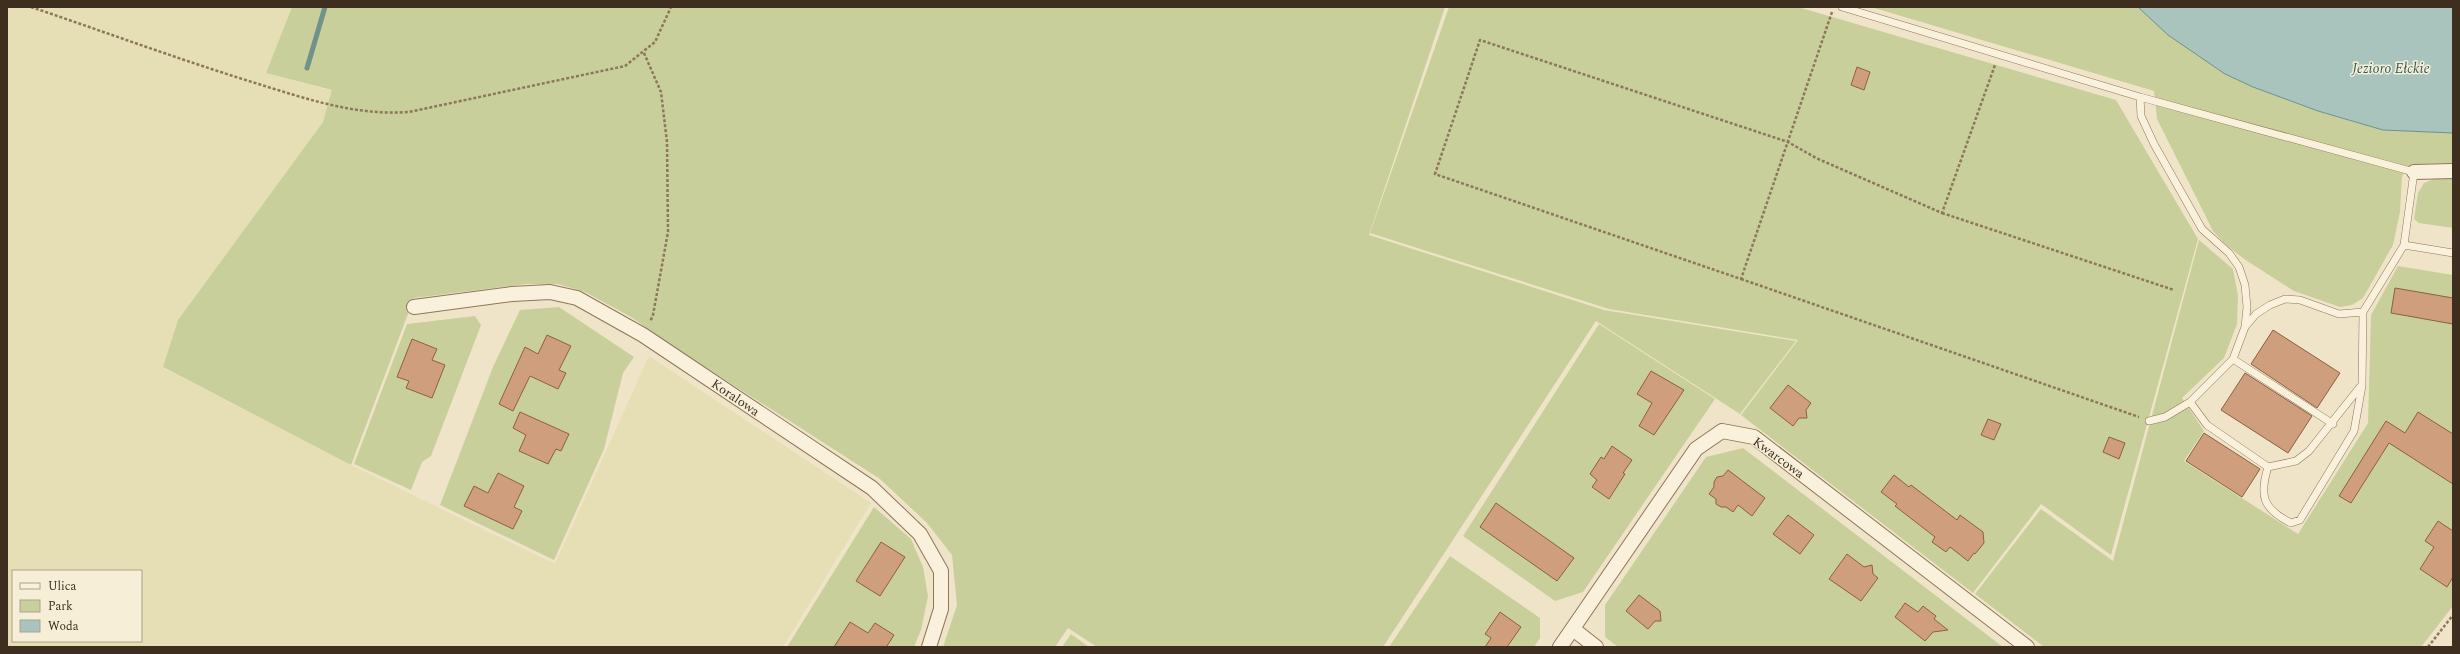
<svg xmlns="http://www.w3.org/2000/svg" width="2460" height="654" font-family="Spectral,serif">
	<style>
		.farmland { fill: #e6deb5; fill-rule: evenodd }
		.green { fill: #c9cf9b }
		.water { fill: #a9c4bc; stroke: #6f938a }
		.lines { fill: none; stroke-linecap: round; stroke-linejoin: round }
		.stream { stroke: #6f938a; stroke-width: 5 }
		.building { fill: #cf9f7d; stroke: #8d5f41 }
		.lane-casing { stroke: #8d765c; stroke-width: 8 }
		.street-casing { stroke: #8d765c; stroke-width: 16 }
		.path { stroke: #8d765c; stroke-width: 2.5; stroke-dasharray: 3 2; stroke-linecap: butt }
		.lane { stroke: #faf1dc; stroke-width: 7 }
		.street { stroke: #faf1dc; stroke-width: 14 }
		.labels { text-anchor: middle; stroke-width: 3; stroke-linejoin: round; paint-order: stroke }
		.street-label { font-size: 13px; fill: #3d2e20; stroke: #f7eed8 }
		.water-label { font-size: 14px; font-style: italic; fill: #2f5d5a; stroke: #f7eed8 }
	</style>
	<rect width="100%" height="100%" fill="#f0e4c8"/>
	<path class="farmland" d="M 7,7 L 292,7 L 266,73 L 333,91 L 323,122 L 178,320 L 163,368 L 351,465 L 555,564 L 649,356 L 871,503 L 783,647 L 7,647 ZM 13,571 L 141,571 L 141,641 L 13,641 Z"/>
	<path class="green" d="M 292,7 L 1445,7 L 1369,235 L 1604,310 L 1796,341 L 1740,414 L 1596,321 L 1383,647 L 1097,647 L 1068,628 L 1055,647 L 943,647 L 957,605 L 952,555 L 927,523 L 880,479 L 671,345 L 631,317 L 585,292 L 558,284 L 527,284 L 414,298 L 351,465 L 163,367 L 178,320 L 323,122 L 332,90 L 266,73 Z
		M 1449,7 L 1798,7 L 2116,100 L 2198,239 L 2111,555 L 2041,504 L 1973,593 L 1741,415 L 1798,340 L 1609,309 L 1370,233 Z
		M 1871,7 L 2138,7 L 2149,17 L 2383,130 L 2453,133 L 2453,163 L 2416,164 L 2402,176 L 2400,212 L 2393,245 L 2363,298 L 2352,305 L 2340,307 L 2294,291 L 2244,259 L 2224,243 L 2213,231 L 2157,119 L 2154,91 Z
		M 2453,176 L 2453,228 L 2419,223 L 2414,219 L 2418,193 L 2424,183 L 2439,177 Z
		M 2199,240 L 2233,269 L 2238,296 L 2237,324 L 2224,358 L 2182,398 L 2204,431 L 2184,461 L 2298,534 L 2368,423 L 2371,315 L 2398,266 L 2453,275 L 2453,606 L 2421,647 L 2044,647 L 1975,594 L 2041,509 L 2113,561 Z
		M 559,307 L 634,357 L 623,373 L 604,449 L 554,560 L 440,505 L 493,367 L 520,310 Z
		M 475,316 L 481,325 L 431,456 L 422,462 L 411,490 L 354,464 L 407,324 Z
		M 1599,324 L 1715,399 L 1583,592 L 1555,601 L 1463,536 Z
		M 1743,448 L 2003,647 L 1618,647 L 1605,637 L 1605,605 L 1706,457 Z
		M 874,507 L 911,539 L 923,567 L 928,596 L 921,630 L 914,647 L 787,647 Z
		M 1450,556 L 1540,618 L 1540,638 L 1534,647 L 1389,647 Z
		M 1071,634 L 1089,647 L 1062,647 Z"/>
	<path class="water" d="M 2138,7 L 2453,7 L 2453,133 L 2383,130 L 2318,111 L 2253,87 L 2225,74 L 2168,35 Z"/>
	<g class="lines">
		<path class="stream" d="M 307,68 L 325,7"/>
	</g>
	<path class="building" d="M 1857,67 L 1870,72 L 1864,90 L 1851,85 Z
		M 2395,288 L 2453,298 L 2453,324 L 2391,313 Z
		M 2273,330 L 2340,373 L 2317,408 L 2251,364 Z
		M 547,335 L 571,346 L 559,370 L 566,373 L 558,389 L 530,376 L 513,411 L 499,404 L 525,347 L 538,354 Z
		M 412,339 L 437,349 L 432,360 L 445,365 L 432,398 L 406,388 L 409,381 L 397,377 Z
		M 1651,371 L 1684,390 L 1654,435 L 1639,426 L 1652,403 L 1637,394 Z
		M 2245,373 L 2312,416 L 2288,453 L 2221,410 Z
		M 1788,385 L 1811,403 L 1806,410 L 1807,418 L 1799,418 L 1793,426 L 1770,408 Z
		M 520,412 L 569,434 L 561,451 L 556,449 L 548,464 L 519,451 L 526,435 L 513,428 Z
		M 2418,412 L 2453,434 L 2453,484 L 2389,443 L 2351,503 L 2339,496 L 2386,421 L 2405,433 Z
		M 1988,419 L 2001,424 L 1994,440 L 1981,435 Z
		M 2204,433 L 2260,469 L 2242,497 L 2186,461 Z
		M 2109,437 L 2125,443 L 2119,459 L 2103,452 Z
		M 1612,446 L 1632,460 L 1623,473 L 1625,474 L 1609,499 L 1592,487 L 1597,480 L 1590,474 L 1601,457 L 1604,459 Z
		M 1728,470 L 1765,498 L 1752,516 L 1738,505 L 1733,512 L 1726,507 L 1721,507 L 1716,504 L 1716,499 L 1709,494 L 1714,487 L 1714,482 L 1717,477 L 1723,476 Z
		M 498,473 L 524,486 L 514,507 L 522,511 L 513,529 L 464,506 L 474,486 L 488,493 Z
		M 1894,475 L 1909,487 L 1911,485 L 1957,520 L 1960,515 L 1983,532 L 1984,543 L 1975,554 L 1974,553 L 1968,561 L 1950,547 L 1946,552 L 1932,542 L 1935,537 L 1895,506 L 1897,504 L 1881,492 Z
		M 1496,503 L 1574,558 L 1557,581 L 1480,527 Z
		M 1788,515 L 1814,535 L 1800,554 L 1773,534 Z
		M 2438,521 L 2453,531 L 2453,577 L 2447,587 L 2420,569 L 2434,547 L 2425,541 Z
		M 881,542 L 905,557 L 880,596 L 856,581 Z
		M 1847,554 L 1864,567 L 1872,565 L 1873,574 L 1878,578 L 1861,601 L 1829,579 Z
		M 1639,595 L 1660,611 L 1661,621 L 1655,621 L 1648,629 L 1626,611 Z
		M 1905,603 L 1918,612 L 1923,606 L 1936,616 L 1934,619 L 1948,630 L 1933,632 L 1925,641 L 1895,617 Z
		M 1500,612 L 1521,627 L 1507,647 L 1485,647 L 1491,638 L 1485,634 Z
		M 850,622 L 868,633 L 875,623 L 894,635 L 887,646 L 890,647 L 834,647 Z"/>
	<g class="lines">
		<g class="lane-casing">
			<path id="lane" d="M 1842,7 L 2140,97 L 2414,172 L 2404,245 L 2453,253
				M 2140,97 L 2141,116 L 2154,144 L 2202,229 L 2229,253 L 2239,267 L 2245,285 L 2247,307 L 2245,327
				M 2233,359 L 2333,424
				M 2190,402 L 2207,425 L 2268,467 L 2296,461 L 2309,451 L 2360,387
				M 2149,421 L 2165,417 L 2190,402 L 2233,359 L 2245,327 L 2256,314 L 2270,305 L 2285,299 L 2300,300 L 2339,314 L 2363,312 L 2404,245
				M 2268,467 C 2259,496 2263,509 2291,523 L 2300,520 L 2354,431 L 2362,386 L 2363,312"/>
		</g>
		<g class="street-casing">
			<path id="street" d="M 2414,172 L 2453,171
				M 414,307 L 512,294 L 550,292 L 577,298 L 643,335 L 872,488 L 920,534 L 941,571 L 941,609 L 929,647
				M 1573,629 L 1596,647
				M 1560,647 L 1696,449 L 1722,431 L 1754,437 L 2027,647"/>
		</g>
		<path class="path" d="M 31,7 C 105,32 178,59 252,82 C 304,98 354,116 409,112 L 625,66 L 655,42 L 671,7
			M 1832,12 L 1741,279 L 1435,174 L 1480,40 L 1788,142 L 1816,158 L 1942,213 L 1995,65
			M 644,53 L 661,92 L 667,142 L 668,232 L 653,315 L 650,322
			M 1942,213 L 2174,290
			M 1741,279 L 2139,417
			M 2428,647 L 2453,615"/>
		<use href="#lane" class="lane"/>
		<use href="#street" class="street"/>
	</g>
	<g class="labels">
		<g class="street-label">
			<text transform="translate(736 397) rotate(34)" y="5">Koralowa</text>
			<text transform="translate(1779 457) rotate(36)" y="5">Kwarcowa</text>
		</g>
		<g class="water-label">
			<text x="2391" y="73">Jezioro Ełckie</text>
		</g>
	</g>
	<rect width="2460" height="654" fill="none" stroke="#3d2e20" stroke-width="16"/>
	<rect x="12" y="570" width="130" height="72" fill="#f7eed8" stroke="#ada18e"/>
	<rect x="20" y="583" width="20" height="6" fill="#faf1dc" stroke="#ada18e"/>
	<text x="48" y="590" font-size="12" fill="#3d2e20">Ulica</text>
	<rect x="20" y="600" width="20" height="12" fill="#c9cf9b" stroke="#ada18e"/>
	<text x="48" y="610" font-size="12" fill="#3d2e20">Park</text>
	<rect x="20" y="620" width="20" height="12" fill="#a9c4bc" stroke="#ada18e"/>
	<text x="48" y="630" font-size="12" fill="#3d2e20">Woda</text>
</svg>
